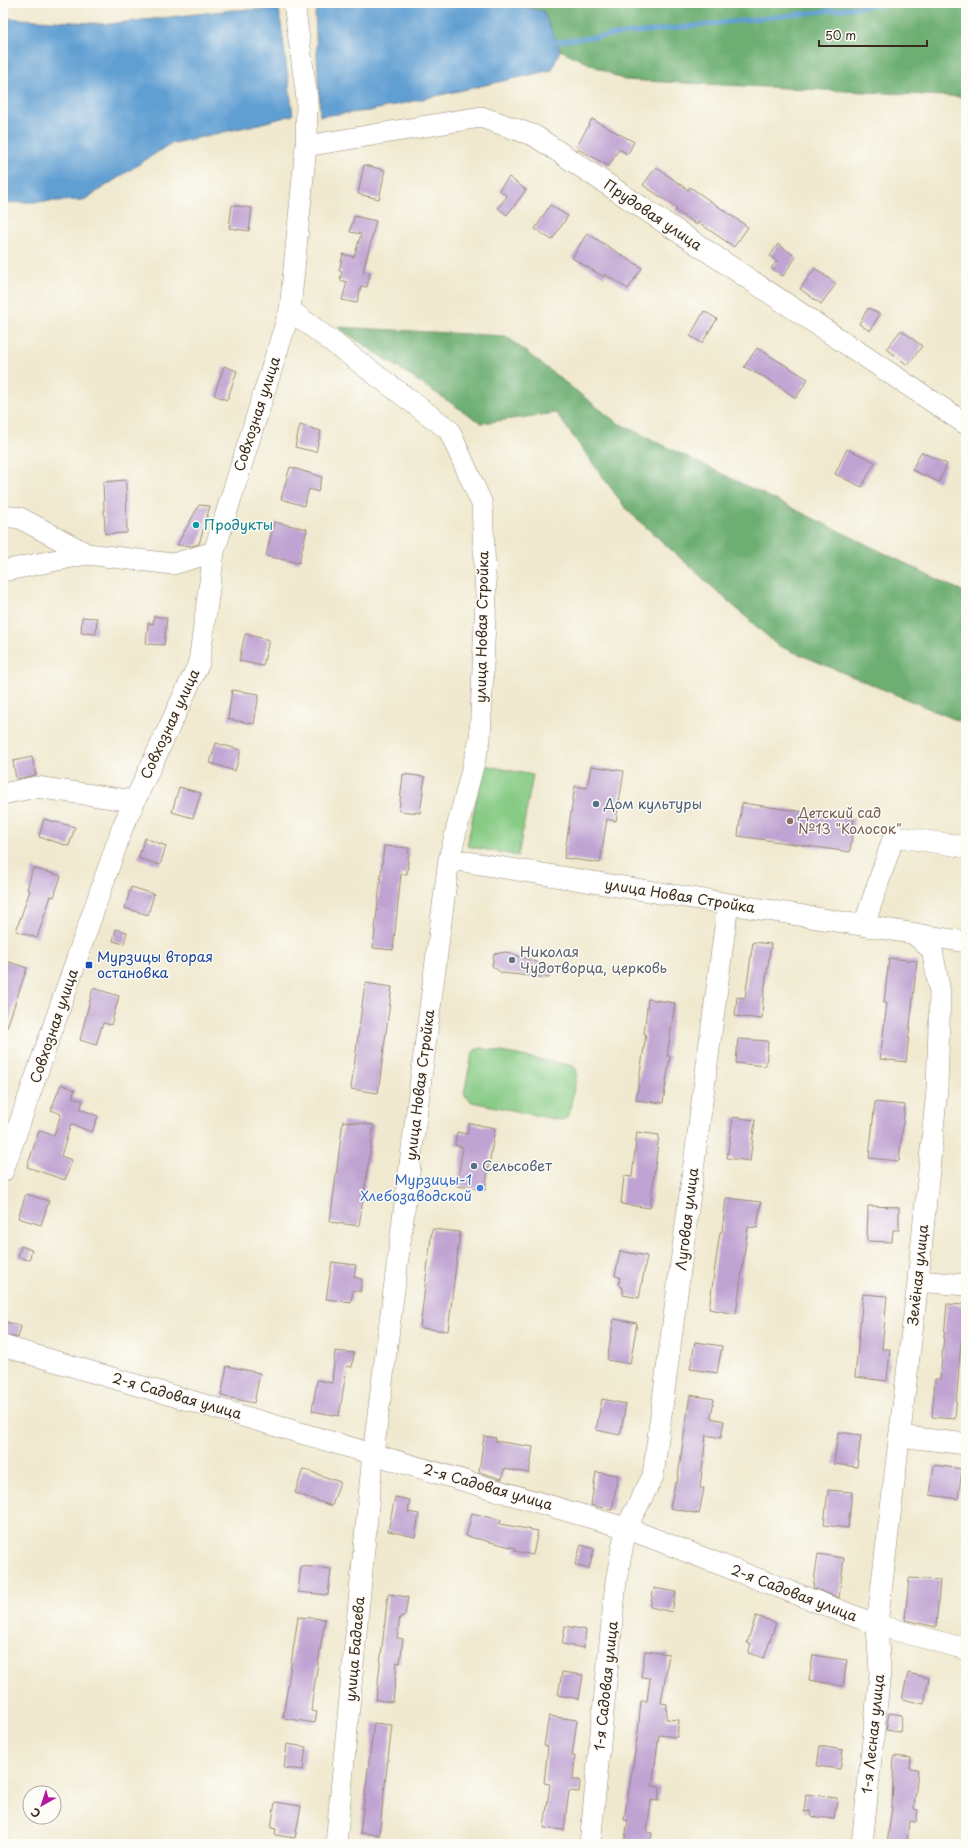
<svg xmlns="http://www.w3.org/2000/svg" width="969" height="1847" font-family="'Playpen Sans',sans-serif">
	<style>
		.green { fill: #87cb85; stroke: #617a52 }
		.forest { fill: #6daf72; stroke: #546c48 }
		.water { fill: #609fd2; stroke: #4e6478 }
		.lines { fill: none; stroke-linecap: round; stroke-linejoin: round }
		.stream { stroke: #609fd2; stroke-width: 4.5 }
		.building { fill: #bfa3d2 }
		.minor-casing { stroke: #968a76; stroke-width: 22 }
		.minor { stroke: #fff; stroke-width: 21 }
		.culture-dot { fill: #0f9aa8; stroke: #fdfcf7; stroke-width: 1.5 }
		.service-dot { fill: #5c6f8a; stroke: #fdfcf7; stroke-width: 1.5 }
		.education-dot { fill: #8d6e63; stroke: #fdfcf7; stroke-width: 1.5 }
		.worship-dot { fill: #6b7280; stroke: #fdfcf7; stroke-width: 1.5 }
		.transit-dot { fill: #1a4fb4; stroke: #fdfcf7; stroke-width: 1.5 }
		.shop-dot { fill: #3f7fe0; stroke: #fdfcf7; stroke-width: 1.5 }
		.labels { text-anchor: middle; stroke-width: 3; stroke-linejoin: round; paint-order: stroke }
		.street-label { font-size: 14px; fill: #3b2a1e; stroke: #fdfcf7 }
		.culture-label { font-size: 14px; fill: #0d838f; stroke: #fdfcf7; text-anchor: start }
		.service-label { font-size: 14px; fill: #4e5e75; stroke: #fdfcf7; text-anchor: start }
		.education-label { font-size: 14px; fill: #785e54; stroke: #fdfcf7; text-anchor: start }
		.worship-label { font-size: 14px; fill: #5b616d; stroke: #fdfcf7; text-anchor: start }
		.transit-label { font-size: 14px; fill: #164399; stroke: #fdfcf7; text-anchor: start }
		.shop-label { font-size: 14px; fill: #366cbe; stroke: #fdfcf7; text-anchor: end }
	</style>
	<rect width="100%" height="100%" fill="#fdfcf7"/>
	<filter id="ink" filterUnits="userSpaceOnUse"><feTurbulence type="fractalNoise" baseFrequency=".025" numOctaves="2"/><feDisplacementMap in="SourceGraphic" scale="8" xChannelSelector="R" yChannelSelector="G"/><feConvolveMatrix kernelMatrix="1 2 1 2 8 2 1 2 1" color-interpolation-filters="sRGB"/></filter>
	<filter id="wash" filterUnits="userSpaceOnUse"><feTurbulence type="fractalNoise" baseFrequency=".012" numOctaves="4" result="noise"/><feDisplacementMap in="SourceGraphic" scale="16" xChannelSelector="R" yChannelSelector="G"/><feGaussianBlur stdDeviation="0.9" result="paint"/><feColorMatrix in="noise" values="0 0 0 0 0 0 0 0 0 0 0 0 0 0 0 0 0 1.4 0 .05"/><feComposite in="paint" operator="in"/></filter>
	<g filter="url(#wash)">
		<rect width="100%" height="100%" fill="#f0e9cf"/>
		<path class="green" d="M 483,765 L 533,775 L 518,856 L 467,846 Z
			M 481,1048 L 573,1066 L 576,1069 L 577,1073 L 569,1114 L 565,1119 L 559,1120 L 472,1102 L 467,1098 L 464,1093 L 472,1054 L 475,1050 Z"/>
		<path class="forest" d="M 503,3 L 966,3 L 966,97 L 624,80 L 560,50 L 543,11 Z
			M 337,327 L 506,336 L 616,422 L 966,593 L 966,724 L 777,645 L 627,510 L 556,413 L 481,423 Z"/>
		<path class="water" d="M 321,3 L 503,3 L 543,11 L 560,50 L 552,70 L 369,111 L 320,116 L 315,14 Z
			M 279,9 L 293,115 L 255,125 L 170,144 L 84,200 L 3,203 L 3,18 L 108,24 L 232,10 Z"/>
		<g class="lines">
			<path class="stream" d="M 551,42 L 897,3"/>
		</g>
		<g id="blocks">
			<path class="building" d="M 592,119 L 634,142 L 628,154 L 619,149 L 609,166 L 576,148 Z
				M 364,165 L 385,170 L 379,199 L 358,194 Z
				M 656,167 L 688,190 L 690,187 L 748,227 L 734,247 L 698,222 L 697,225 L 675,210 L 677,208 L 643,185 Z
				M 509,177 L 526,190 L 507,215 L 498,208 L 507,196 L 499,190 Z
				M 232,205 L 252,208 L 249,231 L 229,228 Z
				M 550,205 L 568,216 L 552,240 L 535,229 Z
				M 354,216 L 376,221 L 363,272 L 370,273 L 367,287 L 361,286 L 357,303 L 342,300 L 347,282 L 340,280 L 342,271 L 339,271 L 343,254 L 354,257 L 361,234 L 350,232 Z
				M 587,233 L 642,268 L 628,289 L 605,274 L 604,277 L 572,258 Z
				M 778,244 L 796,257 L 783,276 L 771,268 L 777,261 L 770,256 Z
				M 815,268 L 836,284 L 821,304 L 800,289 Z
				M 868,308 L 880,314 L 870,331 L 859,324 Z
				M 704,311 L 717,319 L 702,343 L 690,336 Z
				M 901,330 L 922,346 L 908,365 L 886,349 Z
				M 757,348 L 808,379 L 796,398 L 768,379 L 744,367 Z
				M 224,366 L 237,371 L 227,400 L 214,395 Z
				M 300,425 L 321,431 L 316,452 L 295,447 Z
				M 847,449 L 875,462 L 862,487 L 835,474 Z
				M 921,452 L 947,464 L 939,482 L 912,470 Z
				M 290,467 L 322,477 L 318,492 L 309,489 L 304,506 L 281,499 Z
				M 126,480 L 127,533 L 105,534 L 103,482 Z
				M 199,505 L 210,506 L 199,544 L 192,546 L 177,545 Z
				M 274,522 L 307,529 L 299,563 L 266,556 Z
				M 154,616 L 167,618 L 164,645 L 146,644 L 148,623 L 153,624 Z
				M 82,617 L 97,618 L 96,634 L 81,633 Z
				M 245,634 L 269,640 L 263,666 L 239,661 Z
				M 232,690 L 259,694 L 254,724 L 228,719 Z
				M 216,743 L 241,750 L 235,771 L 210,763 Z
				M 32,757 L 36,775 L 16,779 L 13,761 Z
				M 591,766 L 624,771 L 616,821 L 607,819 L 600,863 L 564,858 L 575,786 L 587,788 Z
				M 403,774 L 425,777 L 420,813 L 399,811 Z
				M 179,787 L 201,793 L 193,818 L 172,812 Z
				M 742,803 L 854,819 L 850,852 L 738,836 Z
				M 44,819 L 75,827 L 69,846 L 39,837 Z
				M 145,838 L 166,846 L 160,865 L 138,858 Z
				M 384,846 L 409,848 L 407,874 L 401,874 L 393,950 L 373,948 Z
				M 33,868 L 61,876 L 54,897 L 51,896 L 37,938 L 16,931 L 30,890 L 27,889 Z
				M 131,887 L 154,894 L 148,915 L 125,908 Z
				M 116,929 L 127,932 L 124,944 L 113,941 Z
				M 753,942 L 771,944 L 763,1000 L 762,1019 L 735,1016 L 737,997 L 745,998 Z
				M 506,952 L 551,967 L 549,978 L 502,973 L 492,966 L 494,954 Z
				M 889,958 L 917,961 L 906,1062 L 880,1059 L 887,1003 L 884,1003 Z
				M 3,960 L 27,968 L 5,1033 L 3,1033 Z
				M 365,983 L 392,987 L 378,1093 L 351,1089 Z
				M 93,988 L 119,996 L 111,1025 L 103,1023 L 96,1045 L 80,1040 Z
				M 648,999 L 675,1003 L 667,1056 L 670,1056 L 663,1103 L 636,1100 L 646,1034 L 644,1034 Z
				M 738,1039 L 768,1041 L 766,1066 L 736,1063 Z
				M 61,1084 L 75,1090 L 72,1097 L 83,1101 L 80,1109 L 98,1116 L 92,1132 L 71,1124 L 61,1156 L 72,1160 L 65,1180 L 27,1167 L 39,1131 L 54,1135 L 61,1114 L 51,1110 Z
				M 875,1102 L 905,1105 L 899,1161 L 869,1158 Z
				M 733,1117 L 755,1120 L 750,1161 L 727,1158 Z
				M 343,1121 L 374,1125 L 359,1226 L 330,1222 Z
				M 469,1123 L 495,1128 L 485,1190 L 457,1186 L 463,1147 L 455,1145 L 457,1132 L 467,1134 Z
				M 637,1132 L 659,1135 L 650,1208 L 621,1204 L 624,1176 L 632,1177 Z
				M 26,1194 L 49,1201 L 41,1225 L 18,1218 Z
				M 726,1198 L 761,1202 L 757,1228 L 748,1227 L 736,1314 L 709,1309 L 720,1232 L 722,1232 Z
				M 868,1206 L 899,1207 L 899,1230 L 893,1230 L 892,1242 L 867,1241 Z
				M 432,1229 L 460,1232 L 448,1331 L 420,1328 Z
				M 21,1246 L 32,1250 L 29,1260 L 18,1257 Z
				M 620,1251 L 647,1256 L 639,1298 L 623,1295 L 623,1289 L 619,1284 L 620,1277 L 615,1276 Z
				M 332,1262 L 356,1265 L 354,1277 L 362,1279 L 360,1292 L 353,1290 L 351,1302 L 326,1299 Z
				M 863,1294 L 887,1296 L 882,1349 L 890,1349 L 887,1381 L 855,1377 Z
				M 947,1304 L 966,1305 L 966,1341 L 961,1341 L 955,1419 L 932,1417 L 935,1379 L 940,1379 Z
				M 614,1319 L 637,1323 L 630,1364 L 607,1360 Z
				M 3,1321 L 21,1326 L 18,1338 L 3,1334 Z
				M 695,1342 L 722,1346 L 717,1373 L 690,1369 Z
				M 335,1351 L 354,1353 L 352,1367 L 347,1366 L 339,1416 L 312,1411 L 317,1380 L 332,1383 Z
				M 227,1366 L 260,1373 L 254,1403 L 221,1396 Z
				M 690,1395 L 714,1399 L 711,1418 L 724,1421 L 721,1438 L 706,1435 L 700,1488 L 704,1488 L 699,1514 L 670,1508 L 675,1483 L 677,1483 Z
				M 602,1399 L 626,1404 L 620,1435 L 596,1430 Z
				M 838,1432 L 861,1435 L 857,1467 L 834,1464 Z
				M 484,1436 L 496,1438 L 495,1441 L 533,1447 L 529,1473 L 504,1469 L 502,1479 L 479,1472 Z
				M 934,1465 L 962,1469 L 958,1499 L 930,1495 Z
				M 303,1469 L 340,1482 L 332,1506 L 295,1493 Z
				M 596,1472 L 618,1475 L 612,1510 L 591,1505 Z
				M 828,1490 L 852,1492 L 848,1528 L 824,1525 Z
				M 395,1497 L 410,1500 L 408,1512 L 419,1514 L 415,1537 L 388,1531 Z
				M 472,1513 L 501,1520 L 500,1524 L 538,1531 L 533,1555 L 515,1551 L 515,1548 L 466,1536 Z
				M 581,1545 L 594,1549 L 589,1569 L 575,1565 Z
				M 818,1554 L 844,1558 L 839,1598 L 813,1588 Z
				M 301,1566 L 331,1569 L 328,1595 L 298,1592 Z
				M 909,1578 L 940,1580 L 936,1627 L 905,1620 Z
				M 654,1588 L 676,1592 L 672,1612 L 650,1607 Z
				M 388,1594 L 408,1597 L 405,1615 L 400,1617 L 397,1638 L 403,1639 L 400,1663 L 397,1662 L 393,1702 L 376,1700 Z
				M 756,1616 L 776,1623 L 764,1658 L 748,1653 L 751,1644 L 747,1643 Z
				M 298,1617 L 325,1619 L 313,1694 L 311,1711 L 317,1712 L 315,1723 L 283,1718 Z
				M 565,1626 L 586,1630 L 584,1648 L 562,1644 Z
				M 645,1651 L 669,1654 L 661,1703 L 667,1704 L 666,1719 L 679,1720 L 677,1737 L 659,1735 L 652,1786 L 660,1787 L 658,1801 L 651,1800 L 647,1832 L 652,1833 L 650,1844 L 624,1844 L 628,1821 L 624,1820 L 638,1733 L 641,1701 L 647,1701 L 650,1678 L 641,1677 Z
				M 813,1655 L 847,1660 L 843,1686 L 809,1680 Z
				M 562,1672 L 583,1675 L 579,1699 L 558,1695 Z
				M 908,1673 L 929,1678 L 924,1704 L 902,1699 Z
				M 889,1713 L 902,1715 L 900,1732 L 886,1730 Z
				M 549,1716 L 577,1720 L 572,1756 L 575,1756 L 573,1780 L 580,1780 L 579,1792 L 569,1791 L 564,1830 L 544,1828 L 550,1784 L 544,1783 L 548,1747 L 544,1746 Z
				M 374,1723 L 392,1725 L 379,1835 L 360,1833 Z
				M 287,1744 L 306,1747 L 303,1770 L 284,1768 Z
				M 820,1746 L 843,1750 L 840,1769 L 817,1766 Z
				M 894,1756 L 911,1758 L 910,1768 L 918,1769 L 914,1809 L 918,1810 L 916,1822 L 909,1821 L 907,1844 L 887,1844 L 892,1807 Z
				M 806,1794 L 837,1798 L 834,1819 L 811,1816 L 810,1811 L 804,1812 Z
				M 275,1802 L 301,1806 L 295,1838 L 275,1835 L 276,1829 L 271,1828 Z"/>
		</g>
	</g>
	<g filter="url(#ink)">
		<use href="#blocks" fill-opacity="0" stroke="#968a76" stroke-width="1"/>
		<g class="lines">
			<g class="minor-casing">
				<path id="minor" d="M 306,146 L 481,117 L 535,136 L 966,424
					M 290,310 L 449,430 L 482,504 L 486,596 L 480,739 L 449,859 L 373,1454 L 336,1844
					M 3,516 L 20,518 L 87,554
					M 3,571 L 87,554 L 173,564 L 214,552
					M 3,794 L 36,787 L 134,801
					M 449,859 L 966,942
					M 864,925 L 894,836 L 966,847
					M 3,1171 L 123,826 L 199,663 L 214,552 L 290,310 L 306,146 L 307,99 L 294,3
					M 918,1281 L 966,1285
					M 3,1346 L 626,1528 L 877,1625 L 966,1649
					M 899,1436 L 966,1444
					M 590,1844 L 616,1581 L 626,1528 L 653,1476 L 728,904
					M 862,1844 L 880,1673 L 877,1625 L 918,1281 L 937,1089 L 940,992 L 932,950 L 913,933"/>
			</g>
			<use href="#minor" class="minor"/>
		</g>
	</g>
	<circle class="culture-dot" cx="196" cy="525" r="4"/>
	<g class="service-dot">
		<circle cx="596" cy="804" r="4"/>
		<circle cx="474" cy="1166" r="4"/>
	</g>
	<circle class="education-dot" cx="790" cy="821" r="4"/>
	<circle class="worship-dot" cx="512" cy="960" r="4"/>
	<rect class="transit-dot" x="85" y="961" width="8" height="8" rx="2"/>
	<circle class="shop-dot" cx="480" cy="1188" r="4"/>
	<g class="labels">
		<g class="street-label">
			<text transform="translate(653 215) rotate(34)" y="5">Прудовая улица</text>
			<text transform="translate(257 414) rotate(-72)" y="5">Совхозная улица</text>
			<text transform="translate(482 627) rotate(-89)" y="5">улица Новая Стройка</text>
			<text transform="translate(170 724) rotate(-65)" y="5">Совхозная улица</text>
			<text transform="translate(680 896) rotate(9)" y="5">улица Новая Стройка</text>
			<text transform="translate(54 1026) rotate(-71)" y="5">Совхозная улица</text>
			<text transform="translate(420 1085) rotate(-83)" y="5">улица Новая Стройка</text>
			<text transform="translate(687 1219) rotate(-83)" y="5">Луговая улица</text>
			<text transform="translate(918 1275) rotate(-84)" y="5">Зелёная улица</text>
			<text transform="translate(177 1396) rotate(16)" y="5">2-я Садовая улица</text>
			<text transform="translate(488 1487) rotate(16)" y="5">2-я Садовая улица</text>
			<text transform="translate(794 1593) rotate(21)" y="5">2-я Садовая улица</text>
			<text transform="translate(355 1649) rotate(-85)" y="5">улица Бадаева</text>
			<text transform="translate(606 1686) rotate(-84)" y="5">1-я Садовая улица</text>
			<text transform="translate(873 1734) rotate(-84)" y="5">1-я Лесная улица</text>
		</g>
		<g class="culture-label">
			<text x="204" y="530">Продукты</text>
		</g>
		<g class="service-label">
			<text x="604" y="809">Дом культуры</text>
			<text x="482" y="1171">Сельсовет</text>
		</g>
		<g class="education-label">
			<text x="798" y="818">Детский сад<tspan x="798" dy="16">№13 "Колосок"</tspan></text>
		</g>
		<g class="worship-label">
			<text x="520" y="957">Николая<tspan x="520" dy="16">Чудотворца, церковь</tspan></text>
		</g>
		<g class="transit-label">
			<text x="97" y="962">Мурзицы вторая<tspan x="97" dy="16">остановка</tspan></text>
		</g>
		<g class="shop-label">
			<text x="472" y="1185">Мурзицы-1<tspan x="472" dy="16">Хлебозаводской</tspan></text>
		</g>
	</g>
	<rect width="969" height="1847" fill="none" stroke="#fdfcf7" stroke-width="16"/>
	<g transform="translate(42 1805) rotate(219)"><circle r="19" fill="#fdfcf7" stroke="#afa8a0"/>
	<path d="M0-3L7 15L0 10L-7 15Z" fill="#b5179e"/>
	<text y="-6" font-size="11" font-weight="bold" text-anchor="middle" fill="#3b2a1e">С</text>
	</g>
	<path d="M819 40v6h108v-6" fill="none" stroke="#3b2a1e" stroke-width="2"/>
	<text x="825" y="40" font-size="12" fill="#3b2a1e" stroke="#fdfcf7" stroke-width="3" paint-order="stroke">50 m</text>
</svg>
